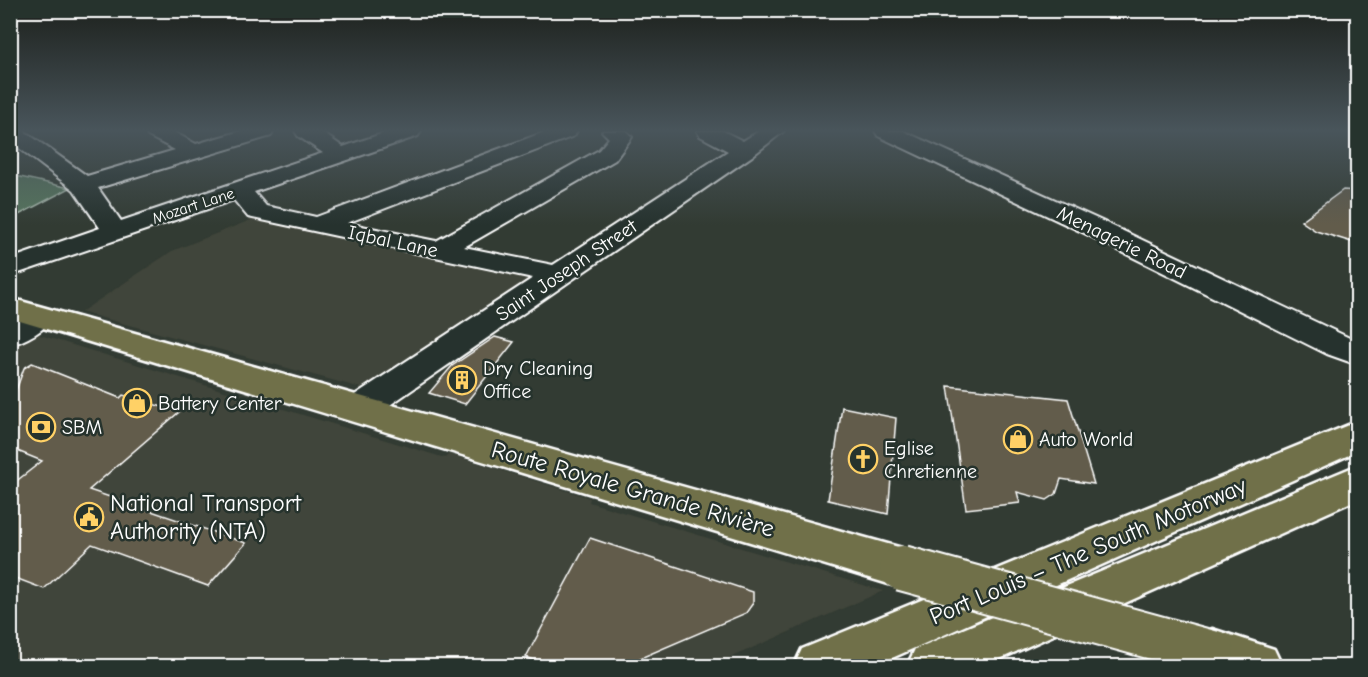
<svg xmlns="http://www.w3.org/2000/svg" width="1368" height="677" font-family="'Comic Neue',sans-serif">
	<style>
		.built { fill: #40453a }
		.green { fill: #56755d; stroke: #aabaae; stroke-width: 1.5 }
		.building { fill: #625c4b; stroke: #fff; stroke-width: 1.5 }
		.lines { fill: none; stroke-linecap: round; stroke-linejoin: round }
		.minor-casing { stroke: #fff; stroke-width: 4 }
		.major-casing { stroke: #fff; stroke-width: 5 }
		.highway-casing { stroke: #fff; stroke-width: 5 }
		.minor { fill: #26332d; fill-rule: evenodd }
		.major { fill: #6f704a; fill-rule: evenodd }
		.highway { fill: #6f704a; fill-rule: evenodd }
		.major-bridge-casing { stroke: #fff; stroke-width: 48; stroke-linecap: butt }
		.major-bridge { stroke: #6f704a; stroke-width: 44 }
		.labels { text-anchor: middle; stroke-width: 5; stroke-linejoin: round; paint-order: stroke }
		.far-street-label { font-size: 16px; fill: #fff; stroke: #26332d }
		.street-label { font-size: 20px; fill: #fff; stroke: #26332d }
		.poi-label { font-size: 20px; fill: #fff; stroke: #26332d; text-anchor: start }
		.near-street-label { font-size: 24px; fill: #fff; stroke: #26332d }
		.near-poi-label { font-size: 24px; fill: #fff; stroke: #26332d; text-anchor: start }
	</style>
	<rect width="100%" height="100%" fill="#323b33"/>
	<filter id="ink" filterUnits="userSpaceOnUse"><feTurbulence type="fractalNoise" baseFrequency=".0167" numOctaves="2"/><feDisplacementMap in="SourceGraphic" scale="12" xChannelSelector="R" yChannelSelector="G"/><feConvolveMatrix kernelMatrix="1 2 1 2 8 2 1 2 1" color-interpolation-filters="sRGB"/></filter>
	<g filter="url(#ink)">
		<path class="built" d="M 261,216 L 533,277 L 365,389 L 81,312 L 172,251 Z
			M 10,326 L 445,458 L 449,454 L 590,498 L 589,502 L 883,591 L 711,666 L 11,666 Z"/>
		<path class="green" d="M 11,175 L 70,188 L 11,219 Z"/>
		<path class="building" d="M 1343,190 L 1358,191 L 1358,244 L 1316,231 L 1301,221 Z
			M 495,337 L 514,342 L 465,404 L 429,393 L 452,366 Z
			M 32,363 L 120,398 L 123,395 L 179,412 L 89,490 L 246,543 L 208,586 L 92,544 L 44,589 L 10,576 L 10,486 L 42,461 L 10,448 L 10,407 L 24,368 Z
			M 948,386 L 1068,399 L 1094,484 L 1061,479 L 1056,494 L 1047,500 L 1017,492 L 1020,503 L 966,509 Z
			M 842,407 L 896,418 L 888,514 L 828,500 Z
			M 590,538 L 753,592 L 753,603 L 746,613 L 622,666 L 550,666 L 526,657 Z"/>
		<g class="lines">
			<g class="minor-casing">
				<path id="minor" d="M 10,131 L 24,131 L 87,176 L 175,150 L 148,136 L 145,131 L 172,131 L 196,144 L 241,131 L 274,131 L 271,136 L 98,188 L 121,221 L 323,153 L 298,136 L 295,131 L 320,131 L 343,147 L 390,131 L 421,131 L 418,136 L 254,192 L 266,206 L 316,217 L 547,131 L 577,131 L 574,136 L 347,223 L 436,241 L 599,150 L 609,138 L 602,131 L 626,131 L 632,137 L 615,160 L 464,247 L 553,265 L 728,151 L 700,136 L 697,131 L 723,131 L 743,141 L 759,131 L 784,131 L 752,156 L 371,418 L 359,422 L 347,418 L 342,409 L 347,400 L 533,278 L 248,217 L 234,200 L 10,276 L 10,259 L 100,228 L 74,190 L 10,141 Z
					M 875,131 L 903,131 L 1102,221 L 1358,342 L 1358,365 L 1327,354 L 1084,233 L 878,136 Z
					M 39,307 L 50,310 L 54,317 C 45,330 26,341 10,345 L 10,321 L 28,310 Z"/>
			</g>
			<g class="major-casing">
				<path id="major" d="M 10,298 L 902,548 L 918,554 L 924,568 L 918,582 L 902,588 L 10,318 Z
					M 1212,629 L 1274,649 L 1282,666 L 1193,666 L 1188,653 L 1195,636 Z"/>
			</g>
			<g class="highway-casing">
				<path id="highway" d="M 1358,421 L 1358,451 L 874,666 L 794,666 L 802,649 Z
					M 1358,465 L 1358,499 L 984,666 L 907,666 L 915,649 Z"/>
			</g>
			<use href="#minor" class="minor"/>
			<use href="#major" class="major"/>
			<use href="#highway" class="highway"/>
			<g class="major-bridge-casing">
				<path id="major-bridge" d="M 902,568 L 1212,653"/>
			</g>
			<use href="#major-bridge" class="major-bridge"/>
		</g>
	</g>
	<linearGradient id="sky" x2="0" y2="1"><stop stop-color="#1c201c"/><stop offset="0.58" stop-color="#49555b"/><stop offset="1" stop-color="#49555b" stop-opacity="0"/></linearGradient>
	<rect width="1368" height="225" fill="url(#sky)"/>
	<defs>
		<g id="building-ring" transform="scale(1.5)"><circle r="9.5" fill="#26332d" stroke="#ffd166" stroke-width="1.5"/><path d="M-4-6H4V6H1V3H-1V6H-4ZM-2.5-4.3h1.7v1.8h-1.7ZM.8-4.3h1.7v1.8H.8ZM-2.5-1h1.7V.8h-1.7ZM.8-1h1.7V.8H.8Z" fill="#ffd166"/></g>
		<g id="shop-ring" transform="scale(1.5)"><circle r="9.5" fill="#26332d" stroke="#ffd166" stroke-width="1.5"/><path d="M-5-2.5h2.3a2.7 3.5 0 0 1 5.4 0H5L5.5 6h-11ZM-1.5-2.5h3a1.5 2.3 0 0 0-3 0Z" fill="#ffd166"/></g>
		<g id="bank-ring" transform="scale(1.5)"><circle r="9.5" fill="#26332d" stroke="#ffd166" stroke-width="1.5"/><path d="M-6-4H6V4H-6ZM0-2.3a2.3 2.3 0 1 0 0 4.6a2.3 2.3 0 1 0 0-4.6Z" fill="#ffd166"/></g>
		<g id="church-ring" transform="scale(1.5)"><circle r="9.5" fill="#26332d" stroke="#ffd166" stroke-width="1.5"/><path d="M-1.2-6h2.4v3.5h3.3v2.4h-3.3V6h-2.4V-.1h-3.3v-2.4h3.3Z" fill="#ffd166"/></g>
		<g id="civic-ring" transform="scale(1.5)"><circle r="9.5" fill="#26332d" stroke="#ffd166" stroke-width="1.5"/><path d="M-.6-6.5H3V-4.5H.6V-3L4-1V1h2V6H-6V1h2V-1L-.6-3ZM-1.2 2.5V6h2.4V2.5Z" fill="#ffd166"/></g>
	</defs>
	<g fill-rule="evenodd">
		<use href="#building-ring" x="462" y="380"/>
		<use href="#shop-ring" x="137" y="403"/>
		<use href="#bank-ring" x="41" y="427"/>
		<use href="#shop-ring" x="1018" y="439"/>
		<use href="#church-ring" x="863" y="459"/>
		<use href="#civic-ring" x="89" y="517"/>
	</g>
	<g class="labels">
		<g class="far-street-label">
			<text transform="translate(193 205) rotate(-18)" y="6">Mozart Lane</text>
		</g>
		<g class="street-label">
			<text transform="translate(393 241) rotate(12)" y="7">Iqbal Lane</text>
			<text transform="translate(1122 242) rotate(26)" y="7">Menagerie Road</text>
			<text transform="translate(566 270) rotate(-34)" y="7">Saint Joseph Street</text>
		</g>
		<g class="poi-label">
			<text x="483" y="375">Dry Cleaning<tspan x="483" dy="23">Office</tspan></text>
			<text x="158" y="410">Battery Center</text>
			<text x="62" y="434">SBM</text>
			<text x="1039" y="446">Auto World</text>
			<text x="884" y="455">Eglise<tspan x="884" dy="23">Chretienne</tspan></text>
		</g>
		<g class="near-street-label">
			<text transform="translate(633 489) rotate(16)" y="8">Route Royale Grande Rivière</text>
			<text transform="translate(1088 551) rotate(-23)" y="8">Port Louis – The South Motorway</text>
		</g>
		<g class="near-poi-label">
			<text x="110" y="511">National Transport<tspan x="110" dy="28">Authority (NTA)</tspan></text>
		</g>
	</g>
	<rect width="1368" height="677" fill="none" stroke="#26332d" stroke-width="36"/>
	<rect x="18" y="18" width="1332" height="641" fill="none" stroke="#fff" stroke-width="2" filter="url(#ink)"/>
</svg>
